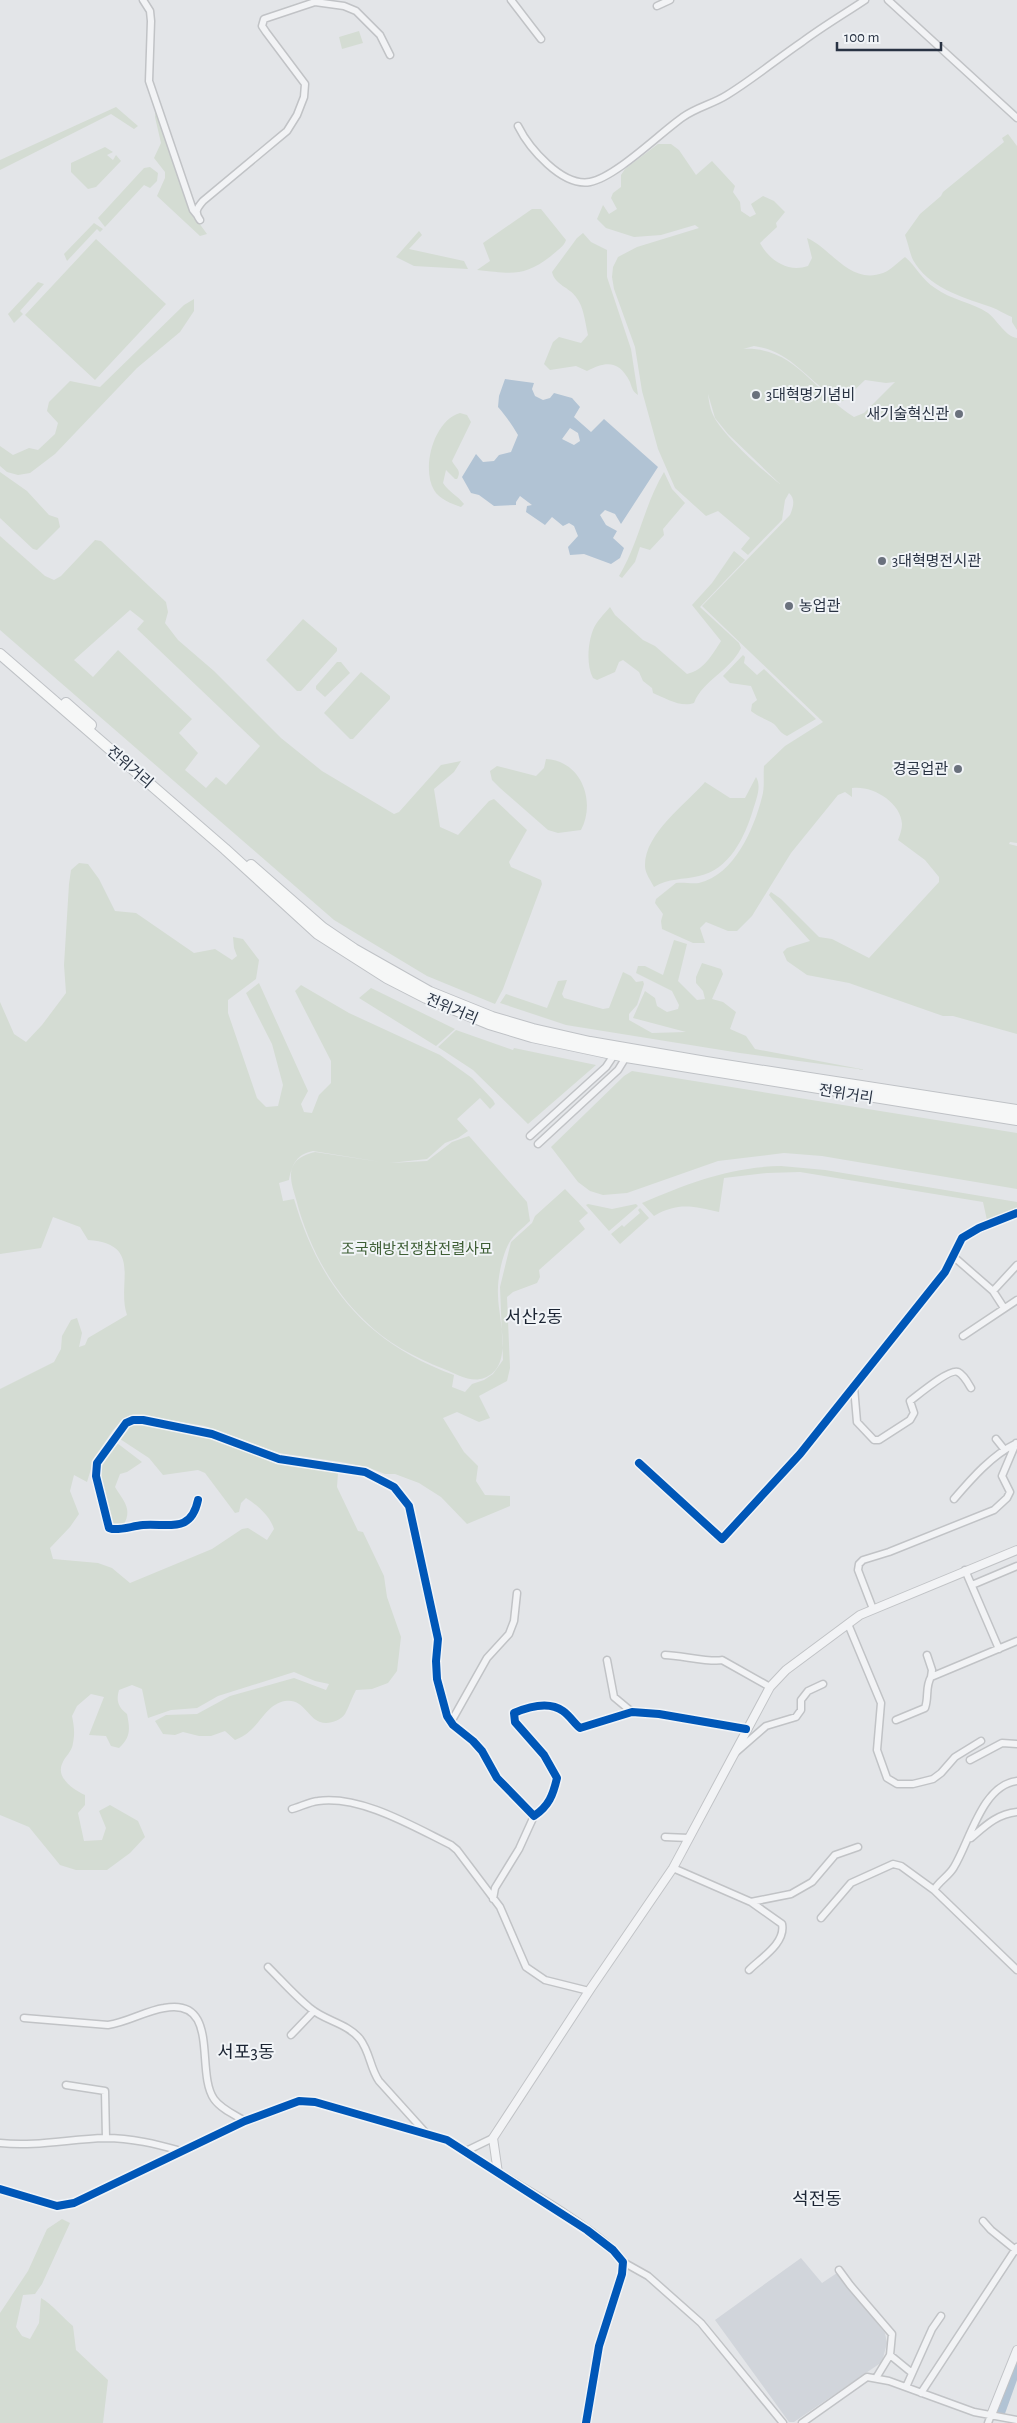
<svg xmlns="http://www.w3.org/2000/svg" width="1017" height="2423" font-family="'Alegreya Sans','Noto Sans KR',sans-serif">
	<style>
		.built { fill: #d1d5db }
		.green { fill: #d4dcd3; fill-rule: evenodd }
		.water { fill: #b1c3d4; fill-rule: evenodd }
		.lines { fill: none; stroke-linecap: round; stroke-linejoin: round }
		.canal { stroke: #b1c3d4; stroke-width: 8 }
		.minor-casing { stroke: #c1c3c6; stroke-width: 9 }
		.tertiary-casing { stroke: #c1c3c6; stroke-width: 10 }
		.primary-casing { stroke: #bfc2c6; stroke-width: 12 }
		.minor { stroke: #f2f3f5; stroke-width: 6 }
		.tertiary { stroke: #f2f3f5; stroke-width: 8 }
		.primary { stroke: #f6f7f7; stroke-width: 10 }
		.cycleway-casing { stroke: #f1f4f7; stroke-width: 11 }
		.cycleway { stroke: #0057b8; stroke-width: 8 }
		.poi-dot { fill: #6a717d; stroke: #f1f4f7; stroke-width: 2 }
		.labels { text-anchor: middle; stroke-width: 4; stroke-linejoin: round; paint-order: stroke }
		.poi-label { font-size: 15px; fill: #293343; stroke: #f1f4f7; text-anchor: start }
		.street-label { font-size: 15px; fill: #293343; stroke: #f1f4f7 }
		.park-label { font-size: 15px; fill: #3f5f36; stroke: #f1f4f7 }
		.quarter-label { font-size: 18px; fill: #1b2433; stroke: #f1f4f7 }
	</style>
	<rect width="100%" height="100%" fill="#e3e5e8"/>
	<path class="built" d="M 801,2258 L 822,2283 L 837,2273 L 885,2333 L 887,2343 L 882,2362 L 794,2422 L 789,2422 L 715,2320 Z"/>
	<path class="green" d="M 359,31 L 363,43 L 342,49 L 339,37 Z
		M 156,103 L 179,167 L 191,212 L 207,234 L 200,236 L 157,196 L 165,178 L 165,172 L 154,158 L 161,143 L 155,117 Z
		M 116,107 L 138,126 L 134,129 L 111,114 L 0,170 L 0,160 Z
		M 1008,134 L 1017,146 L 1017,330 L 1012,322 L 1012,317 C 1004,314 996,308 988,306 C 961,297 928,287 913,260 C 910,254 908,243 905,235 L 920,214 L 941,196 L 943,192 L 1004,142 L 1002,138 Z
		M 658,144 L 671,144 L 679,150 L 696,175 L 712,161 L 735,186 L 733,192 L 740,202 L 741,211 L 750,217 L 756,214 L 751,204 L 763,196 L 774,201 L 785,212 L 776,223 L 777,227 L 760,243 C 769,260 788,273 808,266 L 812,258 L 807,238 C 832,249 850,285 883,273 C 891,270 898,262 905,257 C 916,266 922,280 935,288 C 951,300 972,302 988,313 C 998,321 1005,336 1017,338 L 1017,843 L 1010,842 L 1009,844 L 1017,846 L 1017,1034 L 953,1016 L 943,1016 L 849,983 L 807,975 L 787,961 L 783,952 L 787,948 L 810,941 L 772,899 L 769,895 L 771,892 L 781,899 L 819,937 L 832,939 L 869,958 L 939,882 L 939,877 L 925,860 L 898,840 C 900,835 902,829 902,824 C 901,802 872,785 852,788 L 852,797 L 845,792 L 838,795 L 791,853 L 752,916 L 737,931 L 728,931 L 706,922 L 700,928 L 705,943 L 693,943 L 662,929 L 661,921 L 663,914 L 655,903 L 656,899 L 676,883 C 683,882 692,884 699,883 C 734,875 754,829 762,797 C 765,787 763,776 764,766 L 785,746 L 823,722 L 702,606 L 790,515 C 793,508 796,499 789,493 L 785,500 L 782,520 L 748,555 L 741,549 L 750,538 L 718,511 L 706,516 L 675,488 L 658,449 L 642,391 L 635,347 L 614,289 L 612,277 L 613,267 L 618,257 L 637,247 L 699,228 L 695,225 L 661,235 L 634,237 L 606,228 L 597,219 L 603,205 L 609,214 L 617,209 L 611,198 L 613,193 L 621,187 L 621,175 L 625,169 ZM 754,346 C 790,351 804,377 831,394 C 835,397 835,400 839,402 L 843,401 L 865,380 L 886,383 L 895,382 L 864,413 L 854,417 C 814,392 795,346 743,349 ZM 708,394 L 715,418 L 728,434 L 780,484 C 762,470 725,437 714,417 C 710,409 709,402 708,394 Z
		M 105,147 L 113,152 L 107,155 L 113,160 L 116,155 L 121,161 L 96,187 L 88,189 L 71,172 L 71,163 Z
		M 150,167 L 158,173 L 157,181 L 150,188 L 144,185 L 105,227 L 98,218 L 144,168 Z
		M 532,209 L 541,209 L 566,240 C 564,247 556,251 551,256 C 523,278 510,273 477,270 L 490,261 L 483,243 Z
		M 94,223 L 103,229 L 100,232 L 97,229 L 67,261 L 64,254 Z
		M 419,231 L 422,235 L 409,249 L 464,261 L 468,269 L 414,266 L 396,257 Z
		M 583,233 L 591,242 L 607,250 L 607,277 L 631,349 L 638,395 C 633,392 632,388 630,382 C 619,360 606,361 587,371 L 576,366 L 550,370 L 544,364 L 553,342 L 559,337 L 581,343 L 588,335 C 585,322 584,307 576,297 C 569,287 555,285 552,272 L 577,238 Z
		M 96,239 L 166,304 L 95,380 L 25,315 Z
		M 38,282 L 44,284 L 20,311 L 23,314 L 14,323 L 8,314 Z
		M 194,299 L 194,311 L 180,332 L 137,368 L 55,454 L 30,473 L 18,475 L 7,472 L 0,466 L 0,446 L 13,455 L 29,448 L 38,450 L 55,434 L 58,423 L 47,411 L 49,402 L 70,381 L 100,387 L 184,305 Z
		M 460,413 L 467,415 L 471,422 L 452,461 C 456,469 462,470 457,479 L 455,479 L 446,470 L 443,483 C 449,492 458,496 464,504 L 461,507 C 452,504 439,499 434,490 C 421,468 434,420 460,413 Z
		M 0,472 L 27,491 L 49,515 L 58,518 L 60,527 L 37,550 L 33,549 L 0,518 Z
		M 664,472 L 672,489 L 685,503 L 663,529 L 664,535 L 650,550 L 640,547 L 635,562 L 622,578 L 619,576 C 639,543 644,505 664,472 Z
		M 0,536 L 45,576 L 54,580 L 61,576 L 95,540 L 101,541 L 166,602 L 168,612 L 165,623 L 178,640 L 214,671 L 281,738 L 322,771 L 394,814 L 399,812 L 441,765 L 461,761 L 454,772 L 434,789 L 440,827 L 458,835 L 489,801 L 494,799 L 527,830 L 509,862 L 511,867 L 541,880 L 542,884 L 503,989 L 495,1004 L 427,976 L 334,920 L 0,630 ZM 130,610 L 144,621 L 137,629 L 260,746 L 226,785 L 216,777 L 206,788 L 185,770 L 198,753 L 179,733 L 192,719 L 118,650 L 93,677 L 74,660 Z
		M 734,551 L 745,560 L 700,607 L 739,643 L 741,648 C 730,671 703,680 694,703 C 681,708 665,698 653,693 L 652,688 L 643,681 L 639,672 L 623,660 L 619,662 L 615,672 L 597,680 L 593,678 C 586,665 588,643 593,630 C 596,622 604,614 610,607 L 615,615 L 643,640 L 655,646 L 687,674 C 704,670 712,655 721,641 L 692,605 L 712,583 Z
		M 303,619 L 337,648 L 337,651 L 301,691 L 297,691 L 266,660 Z
		M 743,655 L 745,657 L 744,663 L 757,675 L 764,669 L 816,719 L 787,736 C 780,733 779,729 774,724 C 767,719 758,717 751,711 L 752,704 L 757,700 L 751,686 L 730,683 L 723,676 Z
		M 337,662 L 341,662 L 350,673 L 325,697 L 316,689 L 316,686 Z
		M 361,672 L 390,696 L 390,699 L 353,739 L 350,739 L 324,713 Z
		M 546,759 C 582,761 596,802 581,830 L 558,833 L 548,830 L 500,788 L 492,780 L 490,771 L 497,766 L 536,776 L 544,768 Z
		M 756,777 C 762,786 756,800 753,810 C 745,837 729,870 699,876 C 682,880 669,878 654,887 C 651,881 645,873 645,866 C 644,834 686,804 705,782 L 730,798 L 745,798 Z
		M 79,863 L 88,864 L 99,879 L 115,911 L 136,913 L 194,953 L 215,949 L 232,960 L 237,956 L 234,948 L 233,937 L 243,939 L 259,960 L 256,979 L 228,1000 L 228,1013 L 257,1098 L 266,1107 L 278,1106 L 283,1085 L 272,1044 L 246,993 L 259,983 L 308,1091 L 301,1104 L 304,1112 L 312,1113 L 319,1095 L 331,1083 L 331,1061 L 295,991 L 301,985 L 349,1013 L 440,1055 L 472,1078 L 493,1100 L 495,1104 L 490,1109 L 480,1098 L 457,1119 L 468,1131 L 458,1138 L 445,1143 L 427,1159 L 390,1163 L 427,1161 L 452,1142 L 469,1136 L 527,1202 L 530,1221 C 523,1228 514,1234 509,1243 C 502,1256 497,1280 498,1295 C 498,1318 515,1367 484,1378 C 471,1383 456,1374 444,1369 C 414,1357 387,1343 364,1320 C 330,1287 308,1245 296,1199 C 293,1188 288,1176 293,1166 C 297,1157 307,1154 315,1152 L 381,1162 L 313,1151 C 297,1154 292,1164 289,1180 L 279,1183 L 283,1201 L 294,1199 C 320,1287 367,1343 454,1375 L 452,1387 L 465,1392 L 472,1384 L 484,1380 L 493,1374 L 503,1360 L 500,1287 L 511,1242 L 532,1223 L 535,1216 L 565,1189 L 588,1213 L 579,1221 L 585,1229 L 539,1270 L 540,1277 L 537,1283 L 513,1292 L 507,1297 L 510,1368 L 507,1381 L 479,1396 L 490,1418 L 479,1422 L 457,1412 L 443,1418 L 464,1452 L 478,1466 L 476,1481 L 485,1495 L 510,1496 L 510,1506 L 467,1524 L 441,1497 L 419,1483 L 395,1474 L 385,1474 L 367,1467 L 341,1462 L 279,1453 L 205,1426 L 138,1415 L 124,1419 L 113,1430 L 94,1459 L 87,1482 L 74,1475 L 70,1491 L 79,1514 L 70,1527 L 50,1548 L 53,1559 L 98,1563 L 112,1568 L 130,1583 L 212,1549 L 242,1529 L 248,1528 L 267,1540 L 274,1529 C 270,1516 257,1505 246,1498 L 241,1503 L 239,1512 L 235,1513 L 205,1473 L 198,1470 L 163,1475 L 149,1458 L 120,1439 L 132,1422 L 217,1440 L 274,1461 L 338,1473 L 337,1487 L 358,1531 L 363,1532 L 384,1576 L 387,1597 L 401,1637 L 397,1671 L 388,1683 L 372,1689 L 356,1690 C 352,1697 349,1707 345,1714 C 340,1721 328,1725 320,1722 C 307,1717 303,1698 285,1701 C 263,1705 260,1731 235,1740 L 225,1731 L 211,1736 L 199,1736 L 183,1732 L 175,1735 L 163,1734 L 155,1721 L 166,1715 L 197,1714 L 230,1696 L 294,1678 L 326,1690 L 329,1684 L 315,1681 L 294,1672 L 218,1696 L 197,1708 L 171,1710 L 148,1718 L 142,1689 L 132,1685 L 119,1690 C 116,1701 118,1707 127,1714 C 130,1729 131,1737 119,1748 L 111,1746 L 106,1736 L 89,1735 L 104,1697 L 91,1694 L 77,1706 L 72,1716 C 74,1726 75,1733 73,1743 C 72,1752 65,1756 62,1764 C 56,1778 74,1790 85,1795 L 85,1805 L 78,1813 L 84,1841 L 102,1840 L 106,1828 L 99,1811 L 110,1805 L 138,1821 L 145,1837 L 130,1853 L 107,1870 L 76,1870 L 60,1865 L 29,1827 L 0,1815 L 0,1389 L 54,1362 L 61,1349 L 62,1336 L 71,1320 L 77,1318 L 82,1333 L 79,1347 L 85,1345 L 88,1338 L 127,1315 C 116,1283 144,1244 88,1240 L 80,1227 L 53,1217 L 41,1248 L 0,1254 L 0,1002 L 14,1034 L 26,1042 L 42,1025 L 66,993 L 64,965 L 69,884 L 71,870 Z
		M 674,940 L 687,944 L 678,981 L 697,1000 L 705,999 L 703,991 L 696,983 L 696,977 L 702,963 L 721,969 L 723,974 L 712,999 L 723,1002 L 736,1012 L 730,1029 L 746,1036 L 755,1049 L 866,1070 L 740,1053 L 566,1025 L 500,1003 L 506,994 L 547,1008 L 558,981 L 567,980 L 562,994 L 564,998 L 603,1009 L 609,1008 L 623,972 L 631,976 L 636,982 L 643,981 L 644,984 L 637,1005 L 629,1014 L 629,1020 L 652,1033 L 686,1032 L 633,1018 L 645,991 L 655,998 L 657,1006 L 667,1012 L 678,1009 L 679,1005 L 672,991 L 636,973 L 638,966 L 645,966 L 663,975 Z
		M 371,988 L 455,1029 L 436,1046 L 359,998 Z
		M 456,1030 L 513,1050 L 514,1048 L 596,1065 L 528,1124 L 473,1070 L 438,1047 Z
		M 632,1071 L 1017,1133 L 1017,1189 L 822,1156 L 784,1153 L 718,1161 L 627,1193 L 603,1195 L 590,1191 L 578,1182 L 551,1147 L 624,1076 Z
		M 781,1166 L 825,1170 L 1017,1202 L 1017,1210 L 987,1220 L 983,1202 L 800,1172 L 767,1173 L 724,1178 L 719,1212 C 694,1206 677,1202 654,1216 L 642,1203 C 689,1183 729,1167 781,1166 Z
		M 588,1204 L 612,1209 L 636,1204 L 638,1206 L 609,1231 L 586,1205 Z
		M 640,1208 L 649,1218 L 620,1244 L 611,1234 L 622,1225 L 624,1227 L 626,1225 L 640,1213 L 638,1210 Z
		M 117,1443 L 142,1462 L 127,1472 L 120,1474 L 115,1487 C 124,1502 133,1509 123,1526 L 113,1526 L 109,1522 L 108,1505 L 99,1476 L 100,1466 Z
		M 62,2219 L 70,2223 L 42,2284 L 35,2294 L 23,2295 L 16,2327 L 22,2336 L 30,2339 L 39,2323 L 41,2298 C 53,2305 62,2317 73,2326 L 76,2350 L 108,2380 L 103,2423 L 0,2423 L 0,2313 L 28,2271 L 47,2229 Z"/>
	<path class="water" d="M 505,379 L 534,383 L 532,389 L 535,396 L 543,400 L 550,398 L 554,393 L 572,398 L 580,407 L 574,417 L 591,432 L 604,419 L 658,467 L 621,524 L 615,514 L 605,510 L 600,515 L 606,525 L 617,531 L 613,538 L 624,548 L 620,558 L 611,564 L 584,554 L 570,555 L 568,547 L 578,536 L 574,526 L 569,523 L 563,526 L 552,517 L 545,525 L 526,512 L 527,506 L 532,505 L 520,496 L 516,502 L 516,505 L 494,506 L 479,495 L 471,493 L 462,477 L 476,454 L 483,462 L 494,461 L 499,455 L 511,452 L 518,435 C 512,425 506,416 498,407 L 499,396 ZM 570,428 L 578,433 L 580,441 L 574,445 L 562,439 Z"/>
	<g class="lines">
		<path class="canal" d="M 1001,2413 L 1017,2368"/>
		<g class="minor-casing">
			<path id="minor" d="M 143,0 L 150,11 L 151,21 L 149,81 L 193,210 L 197,215
				M 511,0 L 541,39
				M 888,0 L 1017,118
				M 657,6 L 670,0
				M 518,126 C 529,148 562,187 590,182 C 616,177 660,133 683,117 C 697,107 713,104 727,95 C 753,79 777,59 802,42 C 822,27 844,14 865,0
				M 200,220 C 194,212 197,208 203,201 L 287,131 L 297,115 L 304,97 L 305,84 L 266,32 L 262,26 L 264,19 L 315,2 L 344,6 L 356,11 L 380,35 L 390,55
				M 530,1136 L 606,1067 L 614,1055
				M 538,1144 L 618,1070 L 626,1057
				M 954,1257 L 993,1291 L 1004,1308
				M 993,1291 L 1017,1265
				M 963,1336 L 1017,1300
				M 854,1387 L 857,1422 L 874,1440 L 879,1440 L 910,1420 L 914,1413 L 910,1401 C 918,1395 950,1368 958,1372 C 964,1375 968,1383 971,1388
				M 996,1439 L 1004,1449
				M 639,1463 L 722,1539 L 800,1454 L 945,1272 L 962,1238 L 979,1228 L 1017,1213
				M 954,1499 C 972,1478 992,1455 1017,1443
				M 198,1500 C 191,1534 168,1523 143,1525 C 132,1526 123,1530 112,1529 L 109,1528 L 96,1476 L 97,1463 L 126,1423 L 133,1420 L 143,1420 L 212,1434 L 279,1459 L 365,1472 L 394,1487 L 409,1506 L 438,1639 L 436,1661 L 437,1679 L 447,1716 L 453,1725 L 473,1741 L 482,1751 L 497,1778 L 534,1816 C 549,1806 553,1795 557,1778 L 544,1755 L 515,1722 L 514,1713 C 528,1707 549,1701 563,1711 C 570,1716 574,1723 580,1728 L 632,1712 L 659,1714 L 746,1729
				M 965,1570 L 999,1649
				M 972,1585 L 1017,1566
				M 873,1609 L 858,1570 L 859,1564 L 863,1560 L 889,1552 L 994,1510 L 1007,1498 L 1010,1492 L 1002,1476 L 1016,1443
				M 848,1624 L 881,1703 L 877,1750 L 887,1778 L 897,1784 L 913,1784 L 933,1779 L 941,1773 L 955,1757 L 981,1741
				M 665,1655 C 679,1655 712,1663 722,1660 L 770,1687
				M 927,1655 L 932,1670 L 931,1677
				M 607,1660 L 614,1697 L 632,1712
				M 896,1720 L 925,1708 C 929,1697 925,1687 931,1677 L 1017,1641
				M 451,1722 L 487,1658 L 509,1634 L 514,1621 L 517,1593
				M 735,1753 L 766,1726 L 796,1717 L 801,1710 L 801,1700 L 808,1691 L 823,1684
				M 970,1760 L 1002,1743 L 1017,1744
				M 1017,1781 C 982,1785 970,1841 954,1867 C 949,1876 939,1881 934,1890 L 1017,1970
				M 292,1809 C 300,1807 309,1802 318,1801 C 361,1795 414,1827 451,1845 L 457,1850 L 500,1907 L 526,1967 L 545,1980 L 589,1991
				M 665,1837 L 689,1838
				M 971,1838 C 985,1826 997,1814 1017,1812
				M 673,1868 L 751,1902 L 782,1924 C 786,1943 761,1958 749,1970
				M 493,1899 L 495,1888 L 519,1849 L 534,1816
				M 751,1902 L 791,1894 L 812,1882 L 835,1855 L 858,1847
				M 821,1918 L 851,1883 L 893,1864 L 901,1866 L 934,1890
				M 268,1967 C 282,1981 295,1996 310,2008 C 325,2021 347,2023 360,2039 C 370,2052 370,2068 379,2081 L 425,2132
				M 24,2018 L 108,2025 C 128,2022 145,2011 164,2008 C 221,1997 195,2072 214,2099 C 221,2109 235,2115 245,2121
				M 291,2035 L 314,2011
				M 66,2085 L 105,2091 L 106,2138
				M 0,2143 C 35,2147 70,2139 105,2138 C 132,2138 156,2144 181,2151
				M 466,2151 L 493,2138
				M 0,2189 L 57,2206 L 74,2203 L 245,2121 L 299,2101 L 315,2102 L 447,2140 L 498,2173
				M 983,2221 L 991,2230 L 1017,2251
				M 623,2262 L 648,2276 L 701,2323 L 783,2423
				M 839,2270 L 850,2285 L 892,2334 L 890,2355 L 912,2373
				M 876,2378 L 890,2355
				M 906,2387 L 932,2329 L 941,2316
				M 921,2393 L 1017,2247
				M 802,2423 L 867,2377 L 889,2381 L 974,2412 L 1017,2420
				M 988,2423 L 991,2415"/>
		</g>
		<g class="tertiary-casing">
			<path id="tertiary" d="M 991,2415 L 1017,2350
				M 586,2423 L 599,2346 L 622,2274 L 623,2262 C 608,2237 527,2190 498,2173 L 493,2138 L 591,1988 L 673,1868 L 770,1687 L 786,1670 L 860,1615 L 1017,1550"/>
		</g>
		<g class="primary-casing">
			<path id="primary" d="M 0,654 L 225,849 L 318,934 L 387,978 L 426,998 L 489,1024 L 532,1037 L 626,1057 L 1017,1120
				M 66,703 L 91,725
				M 251,865 L 323,928 L 354,949 L 430,992 L 492,1017 L 533,1029 L 590,1042 L 706,1062 L 1017,1110"/>
		</g>
		<use href="#minor" class="minor"/>
		<use href="#tertiary" class="tertiary"/>
		<use href="#primary" class="primary"/>
		<g class="cycleway-casing">
			<path id="cycleway" d="M 639,1463 L 722,1539 L 800,1454 L 945,1272 L 962,1238 L 979,1228 L 1017,1213
				M 198,1500 C 191,1534 168,1523 143,1525 C 132,1526 123,1530 112,1529 L 109,1528 L 96,1476 L 97,1463 L 126,1423 L 133,1420 L 143,1420 L 212,1434 L 279,1459 L 365,1472 L 394,1487 L 409,1506 L 438,1639 L 436,1661 L 437,1679 L 447,1716 L 453,1725 L 473,1741 L 482,1751 L 497,1778 L 534,1816 C 549,1806 553,1795 557,1778 L 544,1755 L 515,1722 L 514,1713 C 528,1707 549,1701 563,1711 C 570,1716 574,1723 580,1728 L 632,1712 L 659,1714 L 746,1729
				M 0,2189 L 57,2206 L 74,2203 L 245,2121 L 299,2101 L 315,2102 L 447,2140 L 587,2230 L 613,2250 L 623,2262 L 622,2274 L 599,2346 L 586,2423"/>
		</g>
		<use href="#cycleway" class="cycleway"/>
	</g>
	<g class="poi-dot">
		<circle cx="756" cy="395" r="5"/>
		<circle cx="959" cy="414" r="5"/>
		<circle cx="882" cy="561" r="5"/>
		<circle cx="789" cy="606" r="5"/>
		<circle cx="958" cy="769" r="5"/>
	</g>
	<g class="labels">
		<g class="poi-label">
			<text x="766" y="400">3대혁명기념비</text>
			<text x="949" y="419" text-anchor="end">새기술혁신관</text>
			<text x="892" y="566">3대혁명전시관</text>
			<text x="799" y="611">농업관</text>
			<text x="948" y="774" text-anchor="end">경공업관</text>
		</g>
		<g class="street-label">
			<text transform="translate(130 767) rotate(41)" y="5">전위거리</text>
			<text transform="translate(452 1009) rotate(23)" y="5">전위거리</text>
			<text transform="translate(846 1094) rotate(9)" y="5">전위거리</text>
		</g>
		<g class="park-label">
			<text x="417" y="1254">조국해방전쟁참전렬사묘</text>
		</g>
		<g class="quarter-label">
			<text x="534" y="1323">서산2동</text>
			<text x="246" y="2058">서포3동</text>
			<text x="817" y="2205">석전동</text>
		</g>
	</g>
	<path d="M837 42v8h104v-8" fill="none" stroke="#293343" stroke-width="2.5"/>
	<text x="844" y="42" font-size="15" fill="#293343" stroke="#f1f4f7" stroke-width="4" paint-order="stroke">100 m</text>
</svg>
